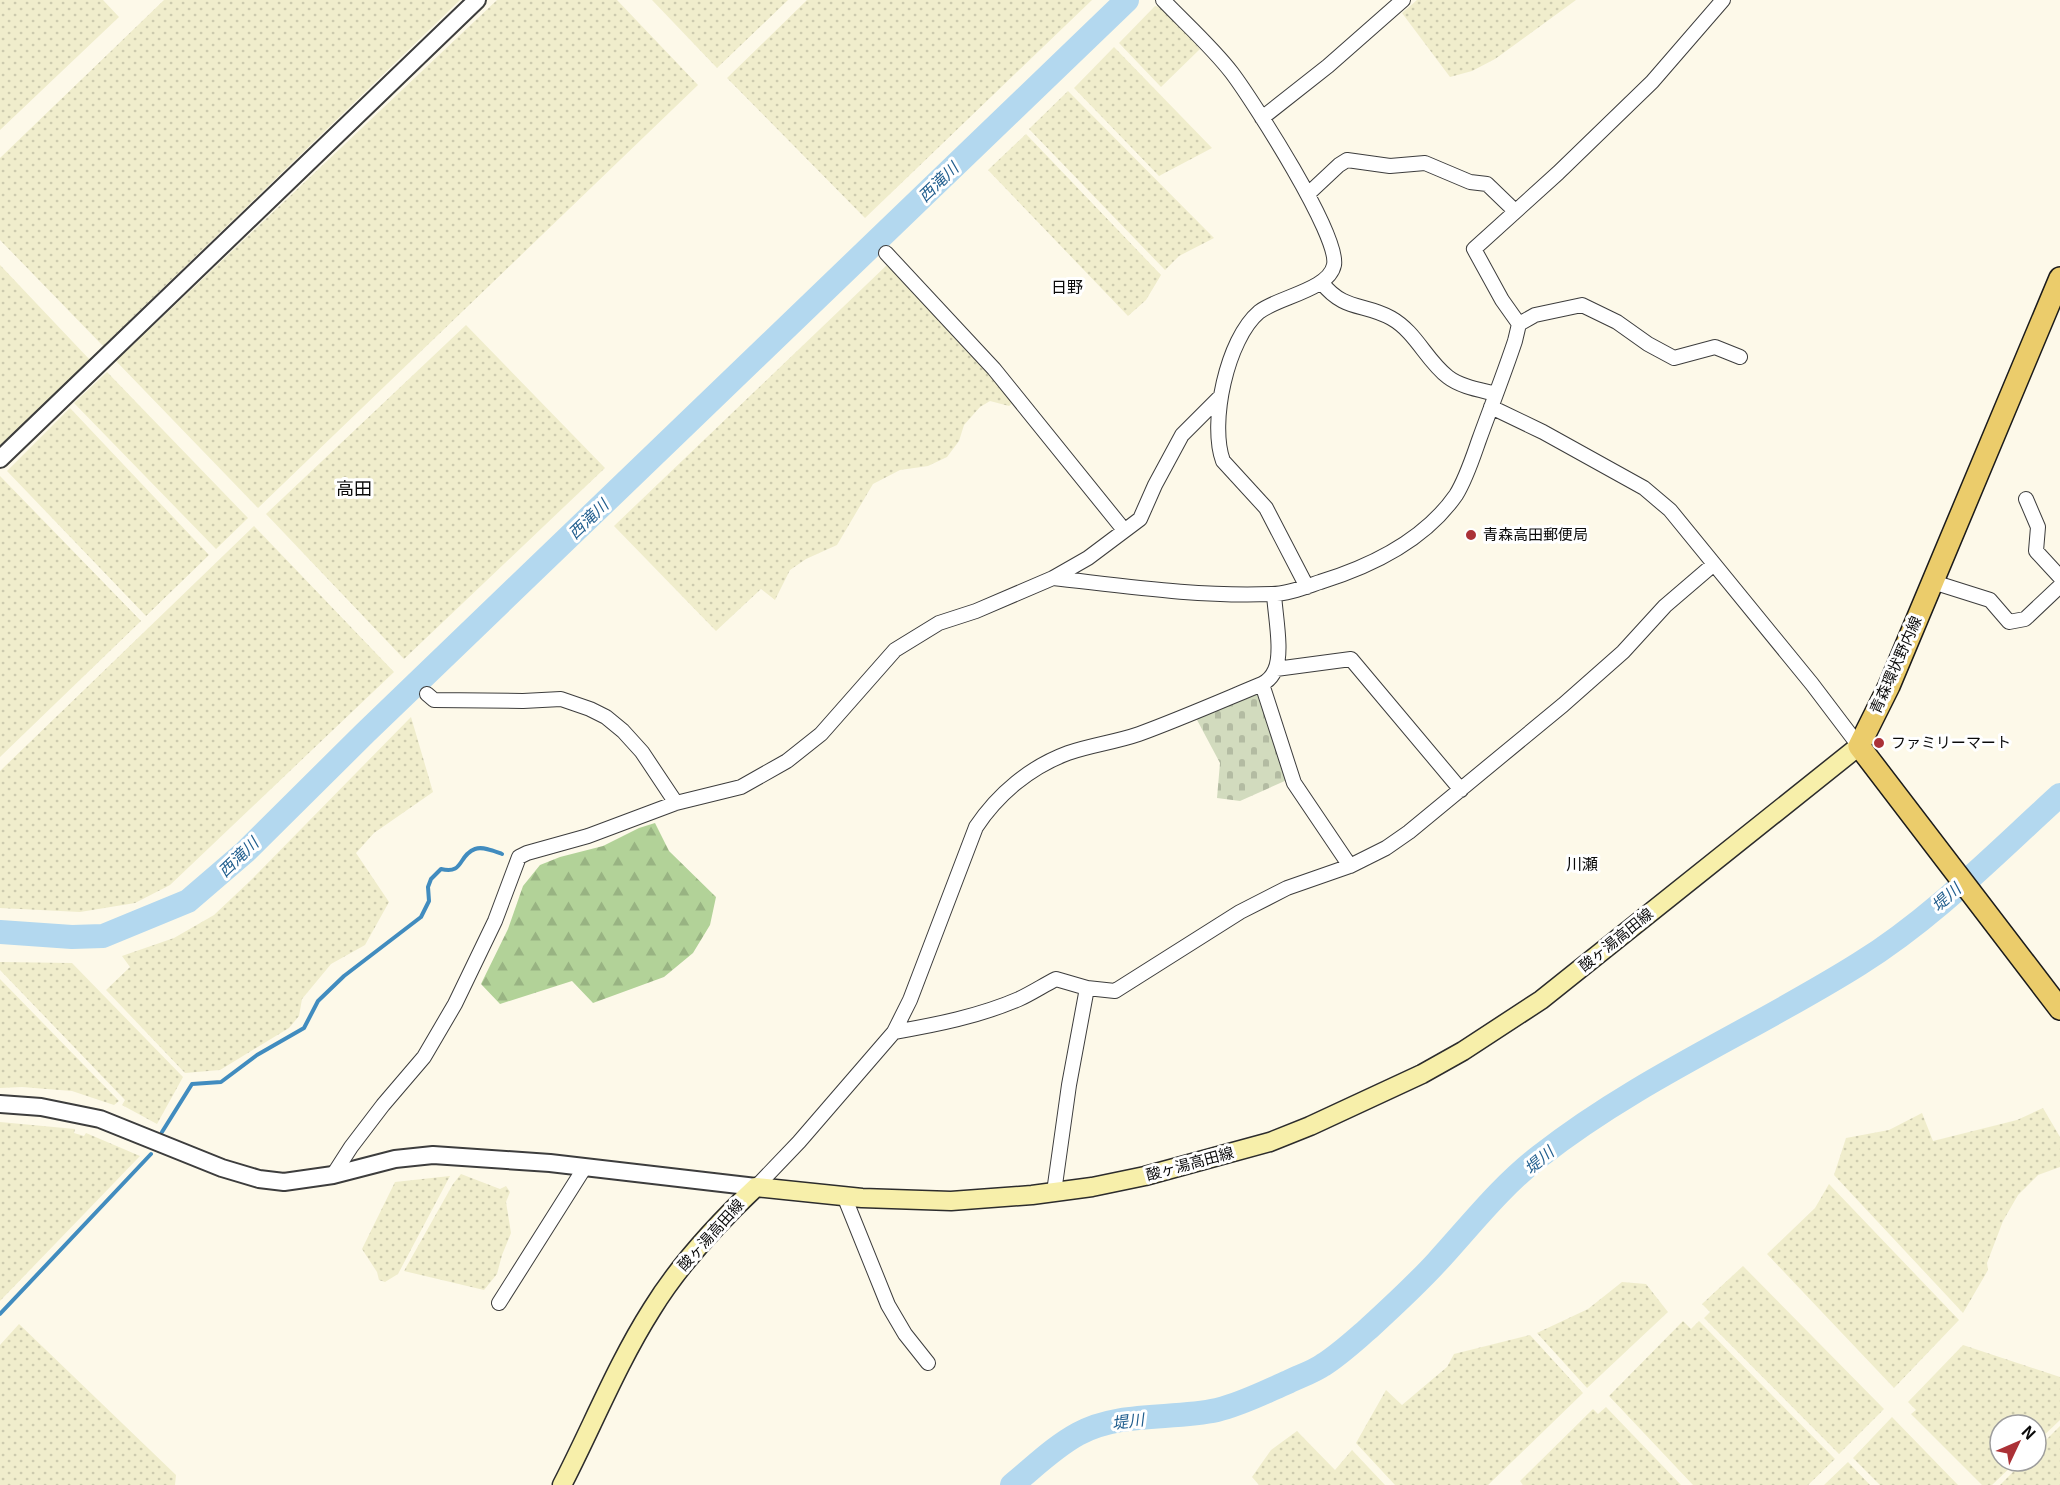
<svg xmlns="http://www.w3.org/2000/svg" width="2060" height="1485" font-family="Georgia,'Noto Sans JP',serif">
	<style>
		.farmland { fill: url(#farmland-dots) }
		.forest { fill: url(#forest-firs) }
		.cemetery { fill: url(#cemetery-stones) }
		.lines { fill: none; stroke-linecap: round; stroke-linejoin: round }
		.stream { stroke: #418cbf; stroke-width: 4 }
		.river { stroke: #b3d8ef; stroke-width: 24 }
		.minor-casing { stroke: #3d3d3d; stroke-width: 16 }
		.tertiary-casing { stroke: #3d3d3d; stroke-width: 20 }
		.secondary-casing { stroke: #2c2c2c; stroke-width: 21 }
		.primary-casing { stroke: #1b1b1b; stroke-width: 24 }
		.minor { stroke: #fff; stroke-width: 14 }
		.tertiary { stroke: #fff; stroke-width: 16 }
		.secondary { stroke: #f7efaa; stroke-width: 18 }
		.primary { stroke: #ebcc6b; stroke-width: 21 }
		.poi-dot { fill: #ab3136; stroke: #fff; stroke-width: 2 }
		.labels { text-anchor: middle; stroke-width: 6; stroke-linejoin: round; paint-order: stroke }
		.poi-label { font-size: 15px; fill: #0a0a0a; stroke: #fff; text-anchor: start }
		.street-label { font-size: 15px; fill: #0a0a0a; stroke: #fff }
		.water-label { font-size: 16px; font-style: italic; fill: #215e8e; stroke: #fff }
		.neighbourhood-label { font-size: 16px; fill: #0a0a0a; stroke: #fff }
		.quarter-label { font-size: 18px; fill: #0a0a0a; stroke: #fff }
	</style>
	<defs>
		<pattern id="farmland-dots" width="8" height="8" patternUnits="userSpaceOnUse" patternTransform="scale(1.5)"><rect width="8" height="8" fill="#f0edcc"/><path d="M2 2h.1M6 6h.1" fill="none" stroke="#cccaae" stroke-width="1.8" stroke-linecap="round"/></pattern>
		<pattern id="forest-firs" width="22" height="20" patternUnits="userSpaceOnUse" patternTransform="scale(1.5)"><rect width="22" height="20" fill="#b2d298"/><path d="M5 1l3.5 6h-7zM16 11l3.5 6h-7z" fill="#98b382"/></pattern>
		<pattern id="cemetery-stones" width="16" height="16" patternUnits="userSpaceOnUse" patternTransform="scale(1.5)"><rect width="16" height="16" fill="#d2dbbe"/><path d="M2 7V4a2 2 0 0 1 4 0v3zM10 15v-3a2 2 0 0 1 4 0v3z" fill="#b3bba2"/></pattern>
	</defs>
	<rect width="100%" height="100%" fill="#fdf9e9"/>
	<path class="farmland" d="M 0,0 L 103,0 L 119,17 L 0,130 Z
		M 164,0 L 460,0 L 103,346 L 0,240 L 0,158 Z
		M 497,0 L 617,0 L 698,85 L 258,508 L 116,361 Z
		M 652,0 L 788,0 L 717,68 Z
		M 807,0 L 1092,0 L 865,218 L 727,78 Z
		M 1417,0 L 1576,0 L 1495,59 L 1472,71 L 1450,77 L 1402,13 Z
		M 1155,6 L 1163,8 L 1200,49 L 1161,87 L 1119,43 Z
		M 1114,47 L 1212,148 L 1159,176 L 1074,88 Z
		M 1068,91 L 1214,238 L 1179,256 L 1165,270 L 1029,129 Z
		M 1026,134 L 1161,275 L 1146,300 L 1128,316 L 988,170 Z
		M 888,264 L 1014,402 L 1009,406 L 990,401 L 980,407 L 964,425 L 959,441 L 947,457 L 928,466 L 900,470 L 873,484 L 837,545 L 806,559 L 790,570 L 775,600 L 761,589 L 716,631 L 614,526 Z
		M 0,265 L 90,360 L 0,446 Z
		M 466,325 L 605,468 L 404,659 L 266,514 Z
		M 107,372 L 248,518 L 216,549 L 74,403 Z
		M 70,408 L 209,555 L 146,616 L 7,471 Z
		M 0,476 L 141,621 L 0,757 Z
		M 254,526 L 394,672 L 170,885 L 135,903 L 80,912 L 0,908 L 0,771 Z
		M 411,717 L 433,792 L 374,833 L 356,853 L 389,902 L 365,945 L 331,964 L 302,999 L 299,1016 L 289,1028 L 220,1070 L 185,1073 L 106,990 L 130,967 L 122,956 L 174,938 L 214,915 L 250,881 Z
		M 0,962 L 72,963 L 183,1077 L 157,1124 L 122,1105 L 125,1100 L 0,970 Z
		M 0,979 L 119,1101 L 114,1105 L 72,1091 L 22,1087 L 0,1088 Z
		M 2043,1108 L 2060,1137 L 2060,1167 L 2038,1175 L 2018,1195 L 2003,1221 L 1987,1263 L 1988,1270 L 1963,1313 L 1834,1175 L 1846,1138 L 1889,1130 L 1922,1113 L 1933,1141 L 2017,1120 Z
		M 0,1122 L 75,1129 L 74,1133 L 84,1136 L 86,1133 L 140,1156 L 0,1301 Z
		M 461,1174 L 500,1189 L 506,1186 L 510,1192 L 506,1202 L 511,1233 L 502,1255 L 497,1274 L 484,1290 L 404,1271 L 453,1184 Z
		M 450,1176 L 398,1274 L 385,1282 L 379,1280 L 377,1272 L 362,1249 L 395,1182 Z
		M 1829,1184 L 1959,1320 L 1894,1388 L 1767,1254 L 1815,1208 Z
		M 1743,1266 L 1884,1409 L 1839,1454 L 1704,1318 L 1710,1312 L 1702,1304 Z
		M 1622,1282 L 1646,1284 L 1668,1312 L 1587,1388 L 1537,1333 L 1588,1309 Z
		M 1683,1321 L 1691,1329 L 1699,1321 L 1835,1459 L 1808,1485 L 1693,1485 L 1609,1396 Z
		M 19,1324 L 176,1475 L 175,1485 L 0,1485 L 0,1345 Z
		M 1530,1335 L 1583,1393 L 1488,1485 L 1395,1485 L 1356,1443 L 1386,1390 L 1402,1405 L 1447,1367 L 1454,1354 Z
		M 1963,1345 L 2060,1377 L 2060,1420 L 2036,1443 L 2036,1425 L 2000,1425 L 2000,1461 L 2017,1461 L 1992,1485 L 1982,1485 L 1911,1414 L 1916,1410 L 1908,1402 Z
		M 1606,1407 L 1681,1485 L 1523,1485 L 1520,1481 L 1593,1409 L 1598,1414 Z
		M 1892,1417 L 1958,1485 L 1880,1485 L 1853,1458 Z
		M 2060,1426 L 2060,1485 L 2000,1485 L 2024,1461 L 2036,1461 L 2036,1450 Z
		M 1297,1431 L 1335,1470 L 1352,1450 L 1385,1485 L 1259,1485 L 1252,1477 L 1271,1450 Z
		M 1848,1462 L 1870,1485 L 1824,1485 Z"/>
	<path class="forest" d="M 655,823 L 669,851 L 716,897 L 710,925 L 693,953 L 664,977 L 593,1003 L 572,981 L 500,1004 L 481,984 L 508,929 L 523,886 L 540,865 L 560,857 L 603,846 L 639,828 Z"/>
	<path class="cemetery" d="M 1259,692 L 1287,780 L 1240,801 L 1217,798 L 1220,763 L 1196,718 Z"/>
	<g class="lines">
		<path class="stream" d="M 162,1132 L 192,1084 L 221,1082 L 257,1055 L 304,1028 L 318,1001 L 344,976 L 421,917 L 429,901 L 428,887 L 431,879 L 441,869 C 464,875 458,855 475,849 C 483,846 494,851 502,854
			M 0,1314 L 151,1154"/>
		<path class="river" d="M 0,932 L 72,937 L 103,936 L 188,901 L 245,852 L 365,733 L 1127,0
			M 1012,1485 C 1033,1468 1054,1447 1078,1434 C 1120,1411 1172,1420 1217,1410 C 1242,1404 1265,1392 1288,1382 C 1300,1376 1313,1372 1323,1365 C 1339,1355 1354,1341 1368,1329 C 1392,1307 1415,1286 1437,1262 C 1470,1226 1501,1186 1540,1156 C 1638,1079 1754,1030 1859,964 C 1933,918 1995,854 2060,795"/>
		<g class="minor-casing">
			<path id="minor" d="M 1163,0 C 1185,23 1213,48 1232,73 C 1253,101 1340,236 1334,265 C 1329,290 1278,297 1259,312 C 1227,339 1209,423 1223,461 L 1266,508 L 1307,587
				M 1262,118 L 1328,66 L 1403,0
				M 1308,194 L 1339,165 L 1347,160 L 1390,166 L 1425,163 L 1470,182 L 1487,184 L 1515,211
				M 886,253 L 994,369 L 1124,530
				M 1322,283 C 1344,311 1364,303 1391,318 C 1416,332 1426,360 1448,377 C 1461,387 1481,390 1496,394
				M 1519,324 L 1535,315 L 1582,305 L 1617,322 L 1648,344 L 1674,358 L 1715,347 L 1740,357
				M 1491,407 L 1543,432 L 1644,488 L 1670,510 L 1812,684 L 1859,746
				M 2026,499 L 2038,527 L 2036,551 L 2060,577
				M 1053,578 C 1125,586 1199,597 1272,594 C 1288,594 1305,587 1320,582 C 1372,566 1424,541 1456,495 C 1466,479 1473,457 1479,440 C 1491,407 1504,374 1515,341 L 1519,324 L 1502,300 L 1474,249 L 1558,173 L 1652,82 L 1723,0
				M 1933,582 L 1990,600 L 2009,622 L 2025,619 L 2060,586
				M 1276,669 L 1351,659 L 1461,790
				M 1262,684 L 1294,783 L 1350,866
				M 427,694 L 434,700 L 523,701 L 561,699 L 590,709 L 606,717 L 623,731 L 642,752 L 676,803
				M 894,1032 C 935,1025 980,1016 1019,999 C 1032,993 1044,985 1056,979 L 1087,988 L 1115,991 L 1240,912 L 1287,888 L 1350,866 L 1386,848 L 1409,832 L 1563,705 L 1623,652 L 1665,606 L 1714,564
				M 333,1175 L 351,1147 L 383,1105 L 424,1057 L 455,1004 L 495,921 L 519,857 L 527,853 L 588,836 L 676,803 L 741,787 L 787,761 L 821,734 L 895,650 L 939,623 L 976,611 L 1053,578 L 1088,558 L 1140,519 L 1155,485 L 1182,435 L 1220,397
				M 756,1187 L 799,1142 L 894,1032 L 910,1000 L 976,827 C 998,794 1030,767 1068,753 C 1091,745 1116,742 1139,734 C 1180,719 1221,701 1262,684 C 1268,681 1272,677 1275,670 C 1283,653 1275,614 1274,594
				M 1054,1192 L 1069,1085 L 1087,988
				M 844,1196 L 888,1305 L 905,1334 L 928,1363
				M 499,1303 L 585,1167"/>
		</g>
		<g class="tertiary-casing">
			<path id="tertiary" d="M 0,459 L 477,0
				M 0,1104 L 41,1107 L 100,1119 L 222,1168 L 259,1179 L 284,1182 L 333,1175 L 395,1159 L 433,1155 L 550,1163 L 756,1187"/>
		</g>
		<g class="secondary-casing">
			<path id="secondary" d="M 562,1485 C 592,1427 617,1364 652,1309 C 679,1265 719,1222 756,1187 L 862,1198 L 951,1201 L 1032,1195 L 1092,1187 L 1145,1176 L 1270,1142 L 1310,1126 L 1422,1074 L 1463,1051 L 1541,1000 L 1859,746"/>
		</g>
		<g class="primary-casing">
			<path id="primary" d="M 2060,278 L 1889,686 L 1859,746 L 2060,1009"/>
		</g>
		<use href="#minor" class="minor"/>
		<use href="#tertiary" class="tertiary"/>
		<use href="#secondary" class="secondary"/>
		<use href="#primary" class="primary"/>
	</g>
	<g class="poi-dot">
		<circle cx="1471" cy="535" r="6"/>
		<circle cx="1879" cy="743" r="6"/>
	</g>
	<g class="labels">
		<g class="poi-label">
			<text x="1483" y="540">青森高田郵便局</text>
			<text x="1891" y="748">ファミリーマート</text>
		</g>
		<g class="street-label">
			<text transform="translate(1896 665) rotate(-66)" y="5">青森環状野内線</text>
			<text transform="translate(1616 940) rotate(-39)" y="5">酸ヶ湯高田線</text>
			<text transform="translate(1190 1164) rotate(-15)" y="5">酸ヶ湯高田線</text>
			<text transform="translate(711 1235) rotate(-48)" y="5">酸ヶ湯高田線</text>
		</g>
		<g class="water-label">
			<text transform="translate(938 182) rotate(-44)" y="6">西滝川</text>
			<text transform="translate(588 519) rotate(-44)" y="6">西滝川</text>
			<text transform="translate(238 857) rotate(-44)" y="6">西滝川</text>
			<text transform="translate(1946 897) rotate(-42)" y="6">堤川</text>
			<text transform="translate(1539 1160) rotate(-40)" y="6">堤川</text>
			<text transform="translate(1128 1421) rotate(-7)" y="6">堤川</text>
		</g>
		<g class="neighbourhood-label">
			<text x="1067" y="293">日野</text>
			<text x="1582" y="870">川瀬</text>
		</g>
		<g class="quarter-label">
			<text x="354" y="495">高田</text>
		</g>
	</g>
	<g transform="translate(2018 1443) rotate(46)"><circle r="28" fill="#ffffff" stroke="#9d9d9d" stroke-width="1.5"/>
	<path d="M0-4.5L10 22L0 15L-10 22Z" fill="#ab3136"/>
	<text y="-9" font-size="16" font-weight="bold" text-anchor="middle" fill="#0a0a0a">N</text>
	</g>
</svg>
